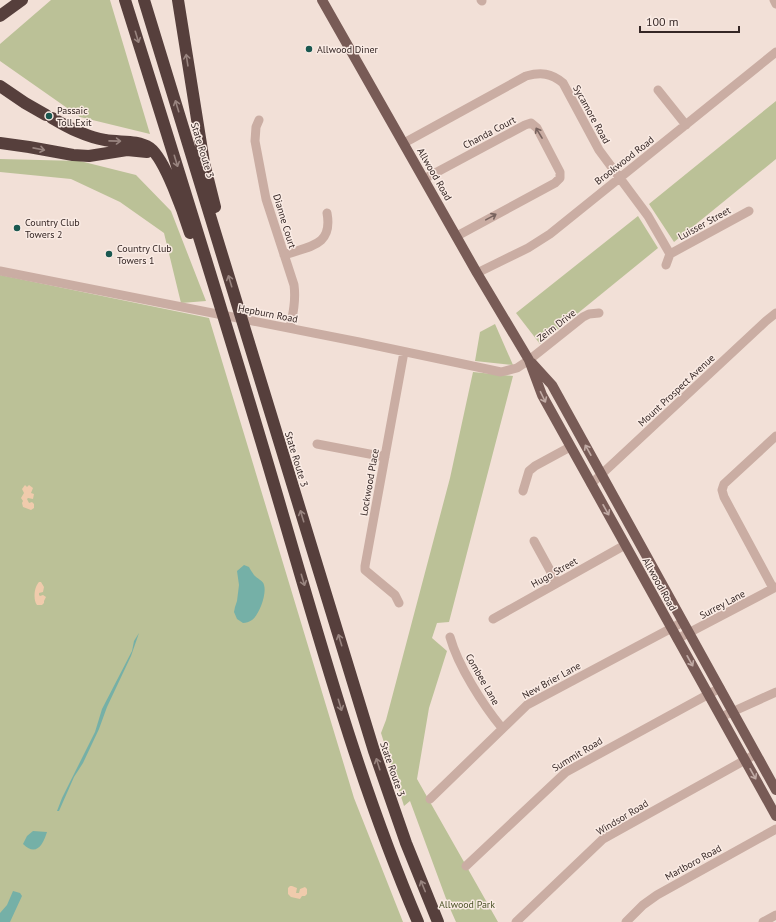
<svg xmlns="http://www.w3.org/2000/svg" width="776" height="922" font-family="'PT Sans',sans-serif">
	<style>
		.green { fill: #bbc197 }
		.sand { fill: #f0cbac }
		.water { fill: #75b0a7 }
		.lines { fill: none; stroke-linecap: round; stroke-linejoin: round }
		.minor { stroke: #caada3; stroke-width: 9 }
		.major { stroke: #785b56; stroke-width: 10 }
		.highway { stroke: #563f3c; stroke-width: 12 }
		.oneway { stroke: #98847f }
		.oneway2 { stroke: #78635e }
		.oneway3 { stroke: #c0aaa4 }
		.poi-dot { fill: #1a5850; stroke: #faebe4; stroke-width: 1.5 }
		.labels { text-anchor: middle; stroke-width: 3; stroke-linejoin: round; paint-order: stroke }
		.poi-label { font-size: 10px; fill: #352725; stroke: #faebe4; text-anchor: start }
		.street-label { font-size: 10px; fill: #352725; stroke: #faebe4 }
		.park-label { font-size: 10px; fill: #4c5428; stroke: #faebe4 }
	</style>
	<rect width="100%" height="100%" fill="#f2e0d7"/>
	<path class="green" d="M 51,0 L 110,0 L 150,134 L 80,117 L 0,61 L 0,44 Z
		M 776,101 L 776,159 L 674,242 L 649,204 Z
		M 0,159 L 80,161 L 136,175 L 171,211 L 206,301 L 181,303 L 164,233 L 120,202 L 71,179 L 0,172 Z
		M 638,216 L 658,248 L 540,344 L 516,313 Z
		M 0,275 L 209,318 L 354,798 L 403,922 L 0,922 Z
		M 495,324 L 513,365 L 475,361 L 480,332 Z
		M 473,372 L 513,376 L 449,622 L 437,623 L 432,638 L 447,651 L 429,708 L 417,779 L 498,922 L 456,922 L 448,904 L 410,801 L 404,806 L 381,733 L 386,720 L 450,478 Z"/>
	<path class="sand" d="M 25,485 L 27,487 L 29,485 L 33,488 L 31,493 L 34,494 L 33,499 L 28,498 L 27,499 L 29,503 L 32,502 L 34,504 L 34,508 L 31,510 L 23,507 L 22,503 L 23,501 L 21,498 L 24,493 L 22,489 Z
		M 39,582 L 41,582 L 44,587 L 43,592 L 39,593 L 39,595 L 40,596 L 43,595 L 46,597 L 44,601 L 44,603 L 42,605 L 37,605 C 33,600 34,587 39,582 Z
		M 292,886 L 297,888 L 296,893 L 299,893 L 300,889 L 305,887 L 307,889 L 307,894 L 305,896 L 302,896 L 300,899 L 291,897 L 288,894 L 288,888 L 290,886 Z"/>
	<path class="water" d="M 244,565 L 249,567 C 250,569 252,572 254,575 C 257,579 263,580 264,585 C 267,594 259,615 252,620 C 249,622 246,623 243,623 L 237,619 L 234,612 L 235,607 L 237,601 L 239,585 L 237,571 Z
		M 139,633 L 131,656 L 107,707 L 99,729 L 83,763 L 74,777 L 59,811 L 57,811 L 62,798 L 95,732 L 102,709 L 132,651 L 134,641 Z
		M 33,831 L 47,832 C 43,845 36,857 23,844 L 27,836 Z
		M 13,891 L 20,893 L 22,896 L 10,922 L 0,922 L 0,913 L 7,905 Z"/>
	<g class="lines">
		<path class="minor" d="M 481,0 L 482,1
			M 774,0 L 776,4
			M 658,90 L 686,125
			M 259,120 L 256,127 L 255,141 L 266,199 L 294,285 C 296,300 293,314 290,328
			M 404,143 L 526,76 C 541,72 551,73 563,83 L 599,150 L 648,216 L 670,254 L 666,265
			M 424,179 L 525,125 L 531,123 L 537,128 L 560,172 L 560,178 L 555,183 L 457,236
			M 670,254 L 749,211
			M 284,255 C 310,246 333,246 327,213
			M 0,271 L 359,342 L 501,372 L 517,368 L 529,360 L 583,317 L 589,314 L 599,313
			M 477,273 L 528,248 L 550,234 L 776,52
			M 317,444 L 385,457
			M 591,484 L 766,321 L 776,313
			M 523,491 L 529,471 L 535,466 L 570,447
			M 534,541 L 557,583
			M 773,588 L 724,497 L 722,490 L 724,484 L 776,436
			M 399,603 L 395,595 L 365,570 L 365,566 L 404,352
			M 493,619 L 625,545
			M 450,637 C 458,666 483,705 502,728
			M 677,639 L 776,587
			M 721,717 L 776,692
			M 430,799 L 527,705 L 683,622
			M 466,866 L 566,772 L 720,688
			M 516,922 L 603,839 L 756,754
			M 626,922 L 643,905 L 657,895 L 776,829
			M 763,922 L 776,915"/>
		<path class="major" d="M 322,0 L 477,273 L 529,360 L 542,395 L 776,816
			M 532,363 L 552,385 L 776,790"/>
		<path class="highway" d="M 125,0 C 176,162 227,325 275,488 C 318,634 358,782 418,922
			M 144,0 L 374,751 L 406,843 L 438,922
			M 178,0 L 204,163 L 215,207
			M 0,16 L 22,0
			M 0,86 L 25,103 L 46,115
			M 52,118 C 69,128 86,137 105,140 C 120,143 136,139 150,148 C 165,159 184,214 190,233
			M 0,143 L 29,147 L 73,155 L 89,156 L 127,150 L 147,152"/>
	</g>
	<defs><path id="oneway-shaft" d="M-6 0H5M1.5-3L5.5 0L1.5 3" fill="none" stroke-width="1.6" stroke-linecap="round" stroke-linejoin="round"/></defs>
	<g class="oneway">
		<use href="#oneway-shaft" transform="translate(137 37) rotate(73)"/>
		<use href="#oneway-shaft" transform="translate(187 60) rotate(-99)"/>
		<use href="#oneway-shaft" transform="translate(177 106) rotate(-107)"/>
		<use href="#oneway-shaft" transform="translate(115 141) rotate(1)"/>
		<use href="#oneway-shaft" transform="translate(39 149) rotate(11)"/>
		<use href="#oneway-shaft" transform="translate(176 161) rotate(73)"/>
		<use href="#oneway-shaft" transform="translate(230 281) rotate(-107)"/>
		<use href="#oneway-shaft" transform="translate(302 516) rotate(-107)"/>
		<use href="#oneway-shaft" transform="translate(303 580) rotate(73)"/>
		<use href="#oneway-shaft" transform="translate(340 640) rotate(-107)"/>
		<use href="#oneway-shaft" transform="translate(340 705) rotate(73)"/>
		<use href="#oneway-shaft" transform="translate(378 764) rotate(-108)"/>
		<use href="#oneway-shaft" transform="translate(423 886) rotate(-112)"/>
	</g>
	<g class="oneway2">
		<use href="#oneway-shaft" transform="translate(539 133) rotate(-121)"/>
		<use href="#oneway-shaft" transform="translate(491 217) rotate(-29)"/>
	</g>
	<g class="oneway3">
		<use href="#oneway-shaft" transform="translate(543 397) rotate(64)"/>
		<use href="#oneway-shaft" transform="translate(588 450) rotate(-119)"/>
		<use href="#oneway-shaft" transform="translate(606 510) rotate(61)"/>
		<use href="#oneway-shaft" transform="translate(690 661) rotate(61)"/>
		<use href="#oneway-shaft" transform="translate(753 774) rotate(61)"/>
	</g>
	<g class="poi-dot">
		<circle cx="309" cy="49" r="4"/>
		<circle cx="49" cy="116" r="4"/>
		<circle cx="17" cy="228" r="4"/>
		<circle cx="109" cy="254" r="4"/>
	</g>
	<g class="labels">
		<g class="poi-label">
			<text x="317" y="53">Allwood Diner</text>
			<text x="57" y="114">Passaic<tspan x="57" dy="12">Toll Exit</tspan></text>
			<text x="25" y="226">Country Club<tspan x="25" dy="12">Towers 2</tspan></text>
			<text x="117" y="252">Country Club<tspan x="117" dy="12">Towers 1</tspan></text>
		</g>
		<g class="street-label">
			<text transform="translate(592 114) rotate(61)" y="4">Sycamore Road</text>
			<text transform="translate(489 132) rotate(-28)" y="4">Chanda Court</text>
			<text transform="translate(203 150) rotate(73)" y="4">State Route 3</text>
			<text transform="translate(624 160) rotate(-38)" y="4">Brookwood Road</text>
			<text transform="translate(435 174) rotate(60)" y="4">Allwood Road</text>
			<text transform="translate(285 221) rotate(73)" y="4">Dianne Court</text>
			<text transform="translate(704 223) rotate(-29)" y="4">Luisser Street</text>
			<text transform="translate(268 313) rotate(11)" y="4">Hepburn Road</text>
			<text transform="translate(556 325) rotate(-38)" y="4">Zeim Drive</text>
			<text transform="translate(676 390) rotate(-43)" y="4">Mount Prospect Avenue</text>
			<text transform="translate(297 459) rotate(73)" y="4">State Route 3</text>
			<text transform="translate(369 482) rotate(-80)" y="4">Lockwood Place</text>
			<text transform="translate(554 572) rotate(-29)" y="4">Hugo Street</text>
			<text transform="translate(660 584) rotate(61)" y="4">Allwood Road</text>
			<text transform="translate(722 604) rotate(-28)" y="4">Surrey Lane</text>
			<text transform="translate(483 679) rotate(60)" y="4">Combee Lane</text>
			<text transform="translate(551 680) rotate(-29)" y="4">New Brier Lane</text>
			<text transform="translate(577 754) rotate(-31)" y="4">Summit Road</text>
			<text transform="translate(393 769) rotate(71)" y="4">State Route 3</text>
			<text transform="translate(622 817) rotate(-31)" y="4">Windsor Road</text>
			<text transform="translate(693 862) rotate(-29)" y="4">Marlboro Road</text>
		</g>
		<g class="park-label">
			<text x="467" y="908">Allwood Park</text>
		</g>
	</g>
	<path d="M640 26v6h99v-6" fill="none" stroke="#352725" stroke-width="2"/>
	<text x="646" y="26" font-size="12" fill="#352725" stroke="#faebe4" stroke-width="3" paint-order="stroke">100 m</text>
</svg>
